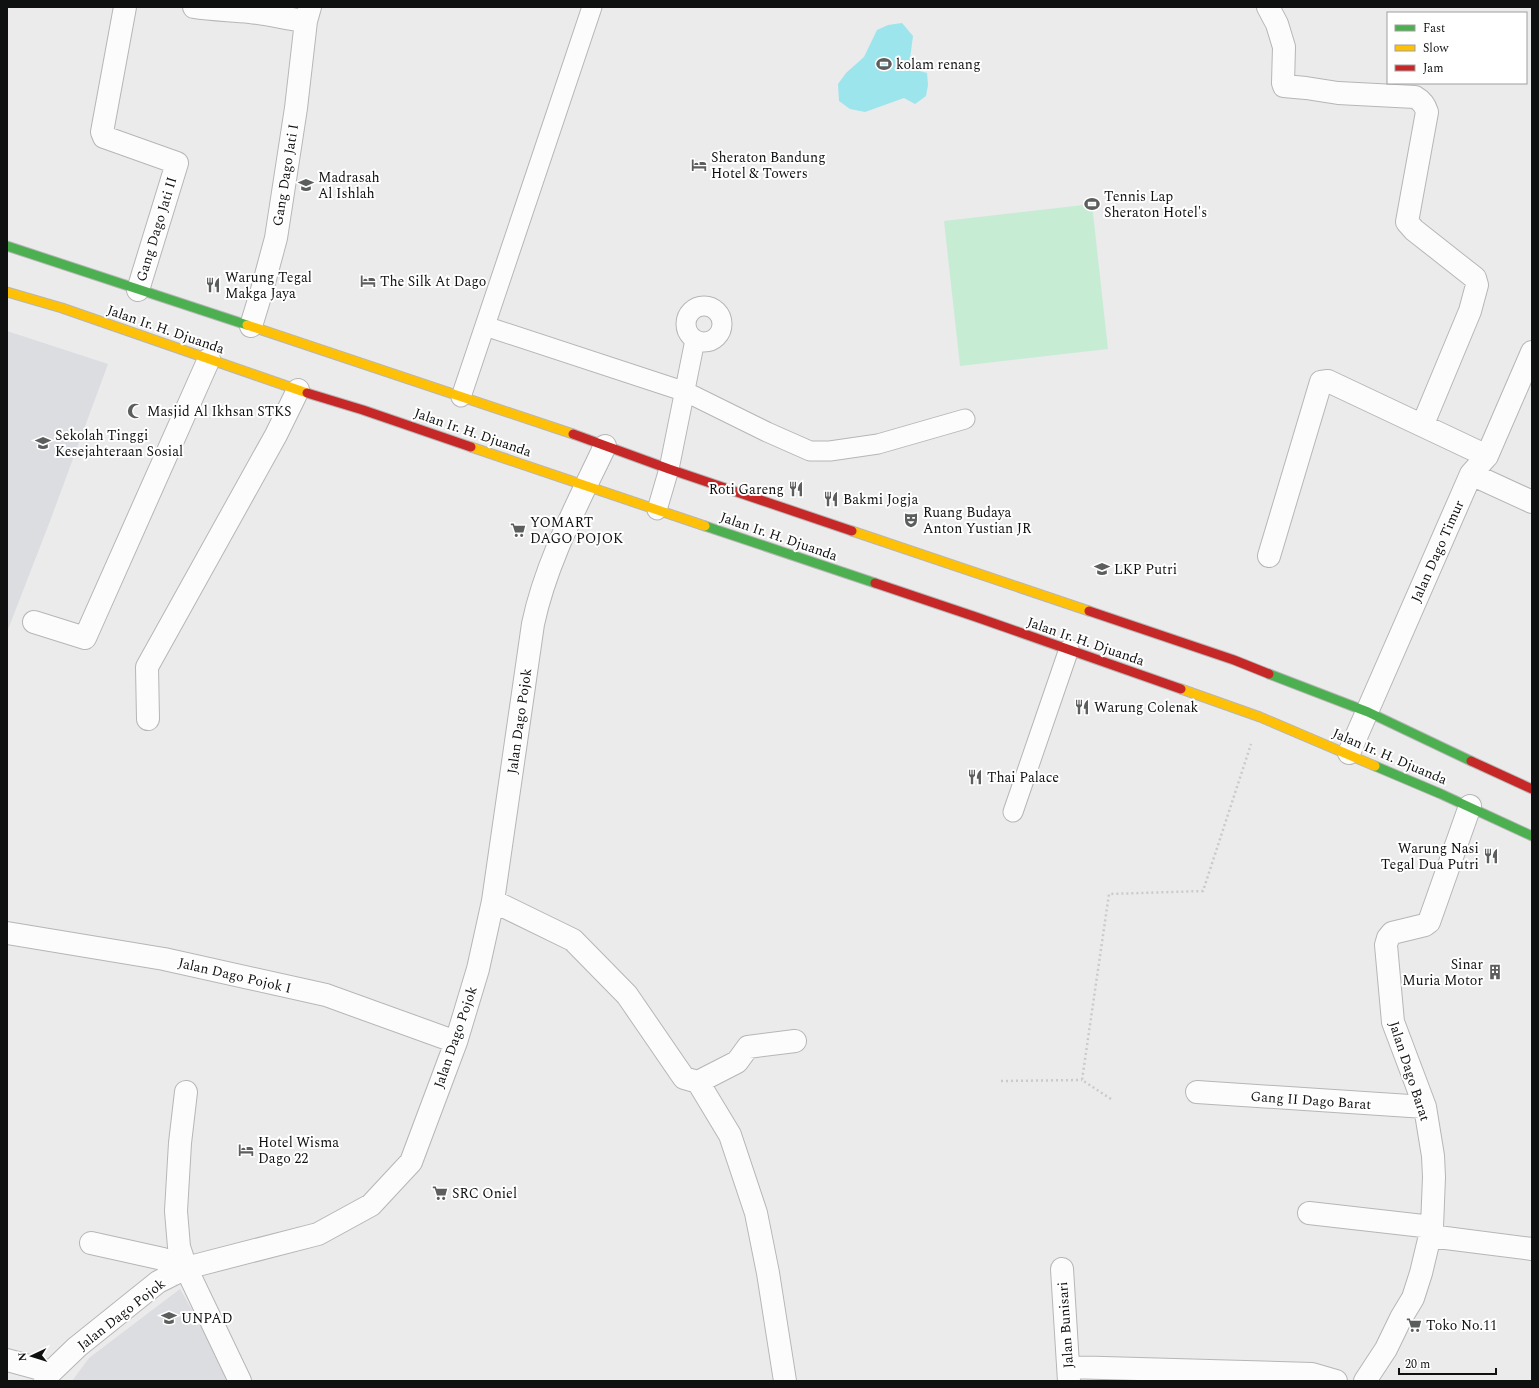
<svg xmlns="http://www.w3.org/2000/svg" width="1539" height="1388" font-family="Spectral,serif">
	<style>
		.built { fill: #dbdde1 }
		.park { fill: #c7ecd4 }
		.water { fill: #9ce5ec }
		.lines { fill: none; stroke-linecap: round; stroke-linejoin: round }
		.lane-casing { stroke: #b6b6b6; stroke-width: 21 }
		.street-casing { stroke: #b6b6b6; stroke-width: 24 }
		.fast-casing { stroke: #b6b6b6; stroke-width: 11 }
		.slow-casing { stroke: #b6b6b6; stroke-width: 11 }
		.jam-casing { stroke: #b6b6b6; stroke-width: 11 }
		.path { stroke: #cacaca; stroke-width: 2.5; stroke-dasharray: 2 3; stroke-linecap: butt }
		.lane { stroke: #fcfcfc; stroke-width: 19 }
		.street { stroke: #fcfcfc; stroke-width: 22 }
		.fast { stroke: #4caf50; stroke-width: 9 }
		.slow { stroke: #ffc107; stroke-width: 9 }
		.jam { stroke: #c62828; stroke-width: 9 }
		.labels { text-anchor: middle; stroke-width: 4; stroke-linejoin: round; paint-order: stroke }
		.poi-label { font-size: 14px; fill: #0f1010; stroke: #fff; text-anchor: start }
		.street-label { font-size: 14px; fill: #0f1010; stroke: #fff }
	</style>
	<rect width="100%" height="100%" fill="#ebebeb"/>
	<path class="built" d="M 7,331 L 108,364 L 50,521 L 7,632 Z
		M 180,1289 L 214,1348 L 229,1381 L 72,1381 L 89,1358 Z"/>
	<path class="park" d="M 1092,204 L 1108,349 L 960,366 L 944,221 Z"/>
	<path class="water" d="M 902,23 L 913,36 L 910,59 L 916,70 L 927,73 L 928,85 L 926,96 L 915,104 L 904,98 L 865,112 L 850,109 L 839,101 L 838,84 L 846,73 L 864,57 L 877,30 L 888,25 Z"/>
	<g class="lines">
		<g class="lane-casing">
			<path id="lane" d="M686 324a18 18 0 1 1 36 0a18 18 0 1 1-36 0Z
				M 485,326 L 686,392 L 767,432 L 810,451 L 830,451 L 878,444 L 965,419
				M 461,397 L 592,7
				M 657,510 L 669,469 L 695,340
				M 1013,812 L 1069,649"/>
		</g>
		<g class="street-casing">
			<path id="street" d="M 125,7 L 102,132 L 104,137 L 177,163 L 138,290
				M 194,7 C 212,10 231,10 250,12 C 269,14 287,19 306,21 L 310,7
				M 1268,7 L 1277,24 L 1284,47 L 1283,83 L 1284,86 L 1306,88 L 1338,93 L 1415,97 C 1422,101 1425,105 1427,112 L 1407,222 L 1414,230 L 1475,278 L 1477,285 L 1470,311 L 1423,424
				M 251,326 L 262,290 L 276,238 L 296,108 L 306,21
				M 1471,474 L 1532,502
				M 1269,556 L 1321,382 L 1328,381 L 1487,456
				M 34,622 L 85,638 L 209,359
				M 148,719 L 147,667 L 276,435 L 298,390
				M 1349,753 L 1471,474 L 1487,456 L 1532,352
				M 493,901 L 573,940 L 627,995 L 684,1078 L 698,1082 L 730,1135 L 756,1213 L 768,1273 L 785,1381
				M 7,933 L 164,959 L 326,995 L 456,1042
				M 698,1082 L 737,1062 L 748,1047 L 795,1041
				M 186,1092 L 180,1143 L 176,1211 L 179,1247 L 186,1268 L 240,1381
				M 1197,1092 L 1425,1107
				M 1309,1213 L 1432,1227
				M 1430,1236 L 1532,1249
				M 91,1243 L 163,1259 L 168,1264 L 174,1274
				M 1062,1269 L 1069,1381
				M 7,1360 L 51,1372
				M 1068,1367 L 1312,1374 L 1336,1381
				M 45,1381 L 51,1372 L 77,1347 L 158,1282 L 186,1268 L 318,1234 L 371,1205 L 411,1162 L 456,1042 L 478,969 L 493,901 L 533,624 C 546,562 578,503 605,446
				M 1365,1381 L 1386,1349 L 1401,1318 L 1413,1298 L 1421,1273 L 1432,1227 L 1434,1177 L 1433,1156 L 1425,1107 L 1393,1022 L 1386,945 L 1388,938 L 1392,933 L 1425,925 L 1429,922 L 1470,806"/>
		</g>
		<g class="fast-casing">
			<path id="fast" d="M 7,246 L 247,325
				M 705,526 L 875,583
				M 1269,674 L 1368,712 L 1471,761
				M 1375,766 L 1441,794 L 1532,836"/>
		</g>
		<g class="slow-casing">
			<path id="slow" d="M 7,292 L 62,308 L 307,393
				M 247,325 L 573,434
				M 471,447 L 705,526
				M 852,531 L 1089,611
				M 1181,689 L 1260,717 L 1375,766"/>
		</g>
		<g class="jam-casing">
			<path id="jam" d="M 307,393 L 363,410 L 471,447
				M 573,434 L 669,469 L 852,531
				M 875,583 L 976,617 L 1181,689
				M 1089,611 L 1234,660 L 1269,674
				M 1471,761 L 1532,789"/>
		</g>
		<path class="path" d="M 1001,1081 L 1082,1080
			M 1111,1099 L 1082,1080 L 1109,894 L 1203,891 L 1251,744"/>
		<use href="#lane" class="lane"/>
		<use href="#street" class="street"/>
		<use href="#fast" class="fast"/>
		<use href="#slow" class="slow"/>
		<use href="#jam" class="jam"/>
	</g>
	<defs>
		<g id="stadium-bare" transform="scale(1.2)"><path d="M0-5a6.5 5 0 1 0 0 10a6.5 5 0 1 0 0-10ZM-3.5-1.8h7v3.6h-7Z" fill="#5c5d5d" stroke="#fff" stroke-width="2.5" paint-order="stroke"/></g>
		<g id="hotel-bare" transform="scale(1.2)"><path d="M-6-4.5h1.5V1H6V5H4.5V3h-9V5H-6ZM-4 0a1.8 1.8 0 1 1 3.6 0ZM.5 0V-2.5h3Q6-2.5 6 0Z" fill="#5c5d5d" stroke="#fff" stroke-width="2.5" paint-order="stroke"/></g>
		<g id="school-bare" transform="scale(1.2)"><path d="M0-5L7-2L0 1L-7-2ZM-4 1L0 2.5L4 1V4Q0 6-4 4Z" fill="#5c5d5d" stroke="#fff" stroke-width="2.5" paint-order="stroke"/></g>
		<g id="restaurant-bare" transform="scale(1.2)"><path d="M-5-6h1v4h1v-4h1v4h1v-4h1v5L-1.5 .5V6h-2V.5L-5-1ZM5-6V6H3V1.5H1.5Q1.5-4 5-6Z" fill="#5c5d5d" stroke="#fff" stroke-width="2.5" paint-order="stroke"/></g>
		<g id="mosque-bare" transform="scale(1.2)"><path d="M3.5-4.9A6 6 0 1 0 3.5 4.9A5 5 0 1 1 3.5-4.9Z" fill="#5c5d5d" stroke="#fff" stroke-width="2.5" paint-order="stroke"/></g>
		<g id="university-bare" transform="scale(1.2)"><path d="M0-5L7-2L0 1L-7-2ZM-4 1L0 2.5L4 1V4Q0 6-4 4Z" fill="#5c5d5d" stroke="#fff" stroke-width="2.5" paint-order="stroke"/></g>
		<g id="theatre-bare" transform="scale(1.2)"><path d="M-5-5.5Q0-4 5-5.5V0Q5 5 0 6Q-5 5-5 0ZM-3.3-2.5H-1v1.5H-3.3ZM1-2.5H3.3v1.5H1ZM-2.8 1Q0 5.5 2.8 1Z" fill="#5c5d5d" stroke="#fff" stroke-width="2.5" paint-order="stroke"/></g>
		<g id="supermarket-bare" transform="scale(1.2)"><path d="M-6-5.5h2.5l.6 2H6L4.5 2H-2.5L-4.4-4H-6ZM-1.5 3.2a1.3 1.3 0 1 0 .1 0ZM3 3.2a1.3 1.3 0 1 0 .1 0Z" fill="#5c5d5d" stroke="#fff" stroke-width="2.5" paint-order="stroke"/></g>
		<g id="building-bare" transform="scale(1.2)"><path d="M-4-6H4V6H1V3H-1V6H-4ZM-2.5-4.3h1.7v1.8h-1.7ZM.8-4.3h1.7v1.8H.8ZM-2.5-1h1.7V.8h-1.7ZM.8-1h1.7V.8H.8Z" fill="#5c5d5d" stroke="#fff" stroke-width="2.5" paint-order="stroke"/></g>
	</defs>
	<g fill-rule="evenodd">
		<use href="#stadium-bare" x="884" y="64"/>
		<use href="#hotel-bare" x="699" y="165"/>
		<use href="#school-bare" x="306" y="185"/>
		<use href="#stadium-bare" x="1092" y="204"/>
		<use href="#hotel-bare" x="368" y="281"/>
		<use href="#restaurant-bare" x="213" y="285"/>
		<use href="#mosque-bare" x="135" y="411"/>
		<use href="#university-bare" x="43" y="443"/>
		<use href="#restaurant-bare" x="796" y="489"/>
		<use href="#restaurant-bare" x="831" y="499"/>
		<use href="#theatre-bare" x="911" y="520"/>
		<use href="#supermarket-bare" x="518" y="530"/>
		<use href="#school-bare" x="1102" y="569"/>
		<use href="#restaurant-bare" x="1082" y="707"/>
		<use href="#restaurant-bare" x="975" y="777"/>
		<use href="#restaurant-bare" x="1491" y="856"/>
		<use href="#building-bare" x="1495" y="972"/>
		<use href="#hotel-bare" x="246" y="1150"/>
		<use href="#supermarket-bare" x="440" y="1193"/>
		<use href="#school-bare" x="169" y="1318"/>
		<use href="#supermarket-bare" x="1414" y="1325"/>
	</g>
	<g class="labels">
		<g class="poi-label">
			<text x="896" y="69">kolam renang</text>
			<text x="711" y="162">Sheraton Bandung<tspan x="711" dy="16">Hotel &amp; Towers</tspan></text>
			<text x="318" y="182">Madrasah<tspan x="318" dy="16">Al Ishlah</tspan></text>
			<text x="1104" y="201">Tennis Lap<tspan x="1104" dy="16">Sheraton Hotel's</tspan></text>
			<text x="225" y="282">Warung Tegal<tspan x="225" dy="16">Makga Jaya</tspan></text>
			<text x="380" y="286">The Silk At Dago</text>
			<text x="147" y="416">Masjid Al Ikhsan STKS</text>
			<text x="55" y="440">Sekolah Tinggi<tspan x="55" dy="16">Kesejahteraan Sosial</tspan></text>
			<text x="784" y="494" text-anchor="end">Roti Gareng</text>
			<text x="843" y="504">Bakmi Jogja</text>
			<text x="923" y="517">Ruang Budaya<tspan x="923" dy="16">Anton Yustian JR</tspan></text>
			<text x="530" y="527">YOMART<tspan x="530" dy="16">DAGO POJOK</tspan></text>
			<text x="1114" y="574">LKP Putri</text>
			<text x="1094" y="712">Warung Colenak</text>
			<text x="987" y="782">Thai Palace</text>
			<text x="1479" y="853" text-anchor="end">Warung Nasi<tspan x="1479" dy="16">Tegal Dua Putri</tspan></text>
			<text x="1483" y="969" text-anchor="end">Sinar<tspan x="1483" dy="16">Muria Motor</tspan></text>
			<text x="258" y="1147">Hotel Wisma<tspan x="258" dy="16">Dago 22</tspan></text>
			<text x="452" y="1198">SRC Oniel</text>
			<text x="181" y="1323">UNPAD</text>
			<text x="1426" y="1330">Toko No.11</text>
		</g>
		<g class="street-label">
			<text transform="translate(285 175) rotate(-81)" y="5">Gang Dago Jati I</text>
			<text transform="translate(156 229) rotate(-73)" y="5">Gang Dago Jati II</text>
			<text transform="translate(166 329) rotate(19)" y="5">Jalan Ir. H. Djuanda</text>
			<text transform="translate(473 432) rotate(19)" y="5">Jalan Ir. H. Djuanda</text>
			<text transform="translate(779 536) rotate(19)" y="5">Jalan Ir. H. Djuanda</text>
			<text transform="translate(1437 551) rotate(-66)" y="5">Jalan Dago Timur</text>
			<text transform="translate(1086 641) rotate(19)" y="5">Jalan Ir. H. Djuanda</text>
			<text transform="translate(519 721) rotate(-82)" y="5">Jalan Dago Pojok</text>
			<text transform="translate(1390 756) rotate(23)" y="5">Jalan Ir. H. Djuanda</text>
			<text transform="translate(235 975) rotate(13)" y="5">Jalan Dago Pojok I</text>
			<text transform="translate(455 1037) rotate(-71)" y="5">Jalan Dago Pojok</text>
			<text transform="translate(1410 1071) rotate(72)" y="5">Jalan Dago Barat</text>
			<text transform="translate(1311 1100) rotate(4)" y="5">Gang II Dago Barat</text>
			<text transform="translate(121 1314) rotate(-38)" y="5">Jalan Dago Pojok</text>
			<text transform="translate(1065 1325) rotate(-94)" y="5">Jalan Bunisari</text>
		</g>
	</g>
	<rect width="1539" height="1388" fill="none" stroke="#0f1010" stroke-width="16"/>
	<rect x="1387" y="12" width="140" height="72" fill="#ffffff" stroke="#9f9f9f"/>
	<rect x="1395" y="25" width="20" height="6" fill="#4caf50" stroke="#9f9f9f"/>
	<text x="1423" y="32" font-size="12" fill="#0f1010">Fast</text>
	<rect x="1395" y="45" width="20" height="6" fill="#ffc107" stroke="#9f9f9f"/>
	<text x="1423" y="52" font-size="12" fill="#0f1010">Slow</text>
	<rect x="1395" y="65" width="20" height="6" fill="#c62828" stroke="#9f9f9f"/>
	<text x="1423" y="72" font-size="12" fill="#0f1010">Jam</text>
	<g transform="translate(32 1356) rotate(266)" stroke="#ffffff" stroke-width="3" paint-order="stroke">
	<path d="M0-3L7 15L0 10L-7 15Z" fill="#0f1010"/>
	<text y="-6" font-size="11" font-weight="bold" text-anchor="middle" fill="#0f1010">N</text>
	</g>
	<path d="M1399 1368v6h97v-6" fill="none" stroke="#0f1010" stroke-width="2"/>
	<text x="1405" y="1368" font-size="12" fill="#0f1010" stroke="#ffffff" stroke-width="3" paint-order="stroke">20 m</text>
</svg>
